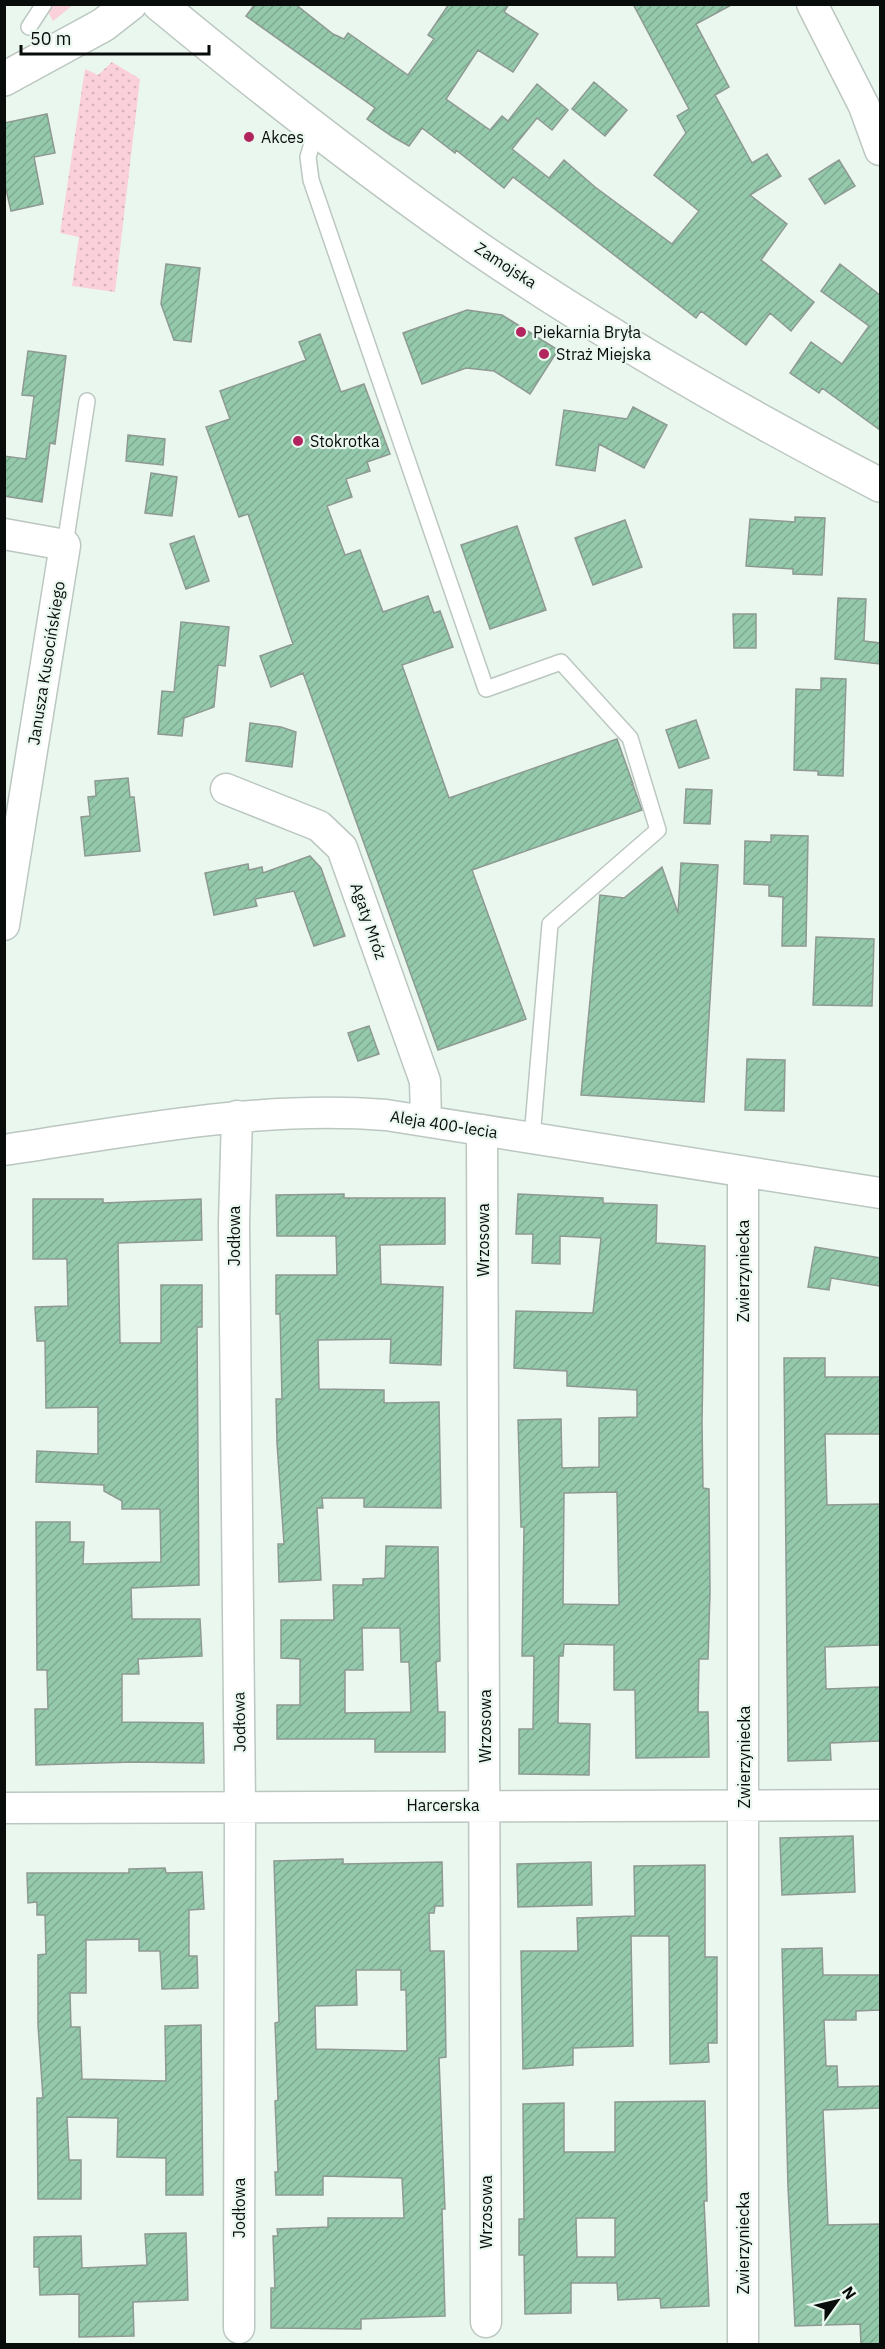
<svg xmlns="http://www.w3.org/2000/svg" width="885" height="2349" font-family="'IBM Plex Sans',sans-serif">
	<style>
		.grass { fill: url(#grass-dots) }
		.garden { fill: #fad0da }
		.building { fill: url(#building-hatch); stroke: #8e9992; stroke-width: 1.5; fill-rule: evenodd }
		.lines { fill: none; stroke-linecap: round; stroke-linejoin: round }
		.service-casing { stroke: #bbc7c0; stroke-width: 18 }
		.minor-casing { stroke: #bbc7c0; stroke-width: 33 }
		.tertiary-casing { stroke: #bbc7c0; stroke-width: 36 }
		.service { stroke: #fff; stroke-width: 15 }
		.minor { stroke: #fff; stroke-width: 30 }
		.tertiary { stroke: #fff; stroke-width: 33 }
		.poi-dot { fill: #b1245e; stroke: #eaf7ef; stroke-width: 2 }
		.labels { text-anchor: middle; stroke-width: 4.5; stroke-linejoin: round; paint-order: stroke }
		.poi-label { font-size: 16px; fill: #080c0a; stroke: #eaf7ef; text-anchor: start }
		.street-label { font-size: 16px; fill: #080c0a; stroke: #eaf7ef }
	</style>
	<defs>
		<pattern id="grass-dots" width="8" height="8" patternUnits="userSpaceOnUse" patternTransform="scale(1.5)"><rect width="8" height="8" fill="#fad0da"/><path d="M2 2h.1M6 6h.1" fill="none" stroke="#d5b1ba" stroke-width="1.8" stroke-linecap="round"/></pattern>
		<pattern id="building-hatch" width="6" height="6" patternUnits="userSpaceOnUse" patternTransform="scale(1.5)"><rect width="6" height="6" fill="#94c9ab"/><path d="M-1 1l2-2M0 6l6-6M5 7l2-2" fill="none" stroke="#7eab92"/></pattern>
	</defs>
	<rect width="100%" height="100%" fill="#eaf7ef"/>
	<path class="grass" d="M 112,62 L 140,79 L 115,292 L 72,286 L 79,237 L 60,233 L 85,69 L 98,75 Z"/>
	<path class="garden" d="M 53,5 L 73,5 L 53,21 L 48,12 Z"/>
	<path class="building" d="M 255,4 L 295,4 L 333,34 L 344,39 L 348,33 L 408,75 L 434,39 L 428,35 L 449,4 L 509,4 L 504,12 L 538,34 L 513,72 L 478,50 L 446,99 L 490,130 L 502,116 L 508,121 L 537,84 L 568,110 L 552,130 L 537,118 L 512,149 L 549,178 L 564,160 L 595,187 L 672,244 L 699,211 L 654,175 L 686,133 L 677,116 L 689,109 L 633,4 L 733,4 L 696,24 L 729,87 L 715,95 L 752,163 L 767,154 L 781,176 L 750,195 L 787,224 L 761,260 L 814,302 L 791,331 L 770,313 L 746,345 L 701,311 L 696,318 L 513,177 L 504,188 L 456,150 L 455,153 L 422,128 L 409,146 L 393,137 L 367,119 L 375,108 L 246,16 Z
		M 594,82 L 627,110 L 605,136 L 572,109 Z
		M 47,114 L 55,153 L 34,157 L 43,204 L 11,211 L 4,181 L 4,123 Z
		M 839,160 L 855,186 L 825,204 L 809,179 Z
		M 166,264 L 200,268 L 191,342 L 174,340 L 161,304 Z
		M 840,264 L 880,295 L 880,430 L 822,388 L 819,393 L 790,373 L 811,342 L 842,364 L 869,326 L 821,291 Z
		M 467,310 L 502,315 L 558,350 L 530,394 L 494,371 L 466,368 L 422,384 L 403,333 Z
		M 320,334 L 341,392 L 364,384 L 390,454 L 367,462 L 370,471 L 346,479 L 352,497 L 327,506 L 345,555 L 360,550 L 383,612 L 428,596 L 434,613 L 440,611 L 453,647 L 402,665 L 449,798 L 617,739 L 633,784 L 631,785 L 633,785 L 642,810 L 472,870 L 526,1019 L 438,1050 L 303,673 L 271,687 L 260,656 L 293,644 L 248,514 L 239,517 L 206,427 L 230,419 L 220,391 L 306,360 L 299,342 Z
		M 28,351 L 66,356 L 55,444 L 50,443 L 42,502 L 4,496 L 4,456 L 26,459 L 34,396 L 22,395 Z
		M 633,407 L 667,425 L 644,468 L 599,444 L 595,471 L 556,465 L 564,410 L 627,419 Z
		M 128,435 L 165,439 L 163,465 L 126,461 Z
		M 151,473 L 177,477 L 172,516 L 145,513 Z
		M 795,517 L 825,518 L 822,575 L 793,574 L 793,569 L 746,566 L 750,519 L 795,522 Z
		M 625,520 L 642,567 L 593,585 L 575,538 Z
		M 517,526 L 546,610 L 490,629 L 461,545 Z
		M 194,536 L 209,581 L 186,589 L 170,544 Z
		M 838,598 L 866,599 L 864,641 L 880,643 L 880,664 L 835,659 Z
		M 733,614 L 756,614 L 756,648 L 734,648 Z
		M 181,622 L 229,627 L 225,666 L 218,665 L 214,707 L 184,718 L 182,736 L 158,734 L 162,691 L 174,692 Z
		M 821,678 L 846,679 L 843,776 L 818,775 L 818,771 L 794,770 L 796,689 L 821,690 Z
		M 696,720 L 709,758 L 679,768 L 666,730 Z
		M 250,723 L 281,727 L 296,732 L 292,767 L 246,761 Z
		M 128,778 L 130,797 L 134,797 L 140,851 L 85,856 L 81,817 L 90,816 L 88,797 L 96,796 L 95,781 Z
		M 686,789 L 712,790 L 710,824 L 684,823 Z
		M 771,835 L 808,836 L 806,946 L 782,946 L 783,897 L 769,896 L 769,885 L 744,884 L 745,841 L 771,842 Z
		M 310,856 L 321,868 L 345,936 L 314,946 L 294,891 L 255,899 L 257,906 L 214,915 L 205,873 L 248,864 L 249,870 L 262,867 L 263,873 Z
		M 681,863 L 718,865 L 704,1102 L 581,1095 L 600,895 L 624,898 L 662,867 L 678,913 Z
		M 816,937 L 874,939 L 872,1006 L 813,1005 Z
		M 369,1026 L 379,1054 L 358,1061 L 348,1033 Z
		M 747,1059 L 785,1060 L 784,1111 L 745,1110 Z
		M 344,1194 L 344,1198 L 445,1198 L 445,1244 L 380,1245 L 381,1284 L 443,1287 L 441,1365 L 390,1363 L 391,1339 L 318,1340 L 319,1389 L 384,1390 L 384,1403 L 439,1402 L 441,1508 L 364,1507 L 364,1498 L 322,1498 L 323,1508 L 317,1508 L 321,1580 L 279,1582 L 278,1544 L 284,1544 L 277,1443 L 276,1399 L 282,1399 L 280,1314 L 276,1314 L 276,1275 L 337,1275 L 336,1236 L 277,1236 L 276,1195 Z
		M 518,1194 L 603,1198 L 603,1203 L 657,1205 L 656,1243 L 705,1246 L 702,1422 L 703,1488 L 709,1489 L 710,1592 L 708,1659 L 699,1659 L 698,1712 L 708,1712 L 709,1757 L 636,1758 L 635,1690 L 614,1690 L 614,1645 L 564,1644 L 563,1656 L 559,1656 L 558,1723 L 590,1724 L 589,1775 L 519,1774 L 519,1729 L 533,1729 L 534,1656 L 522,1656 L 524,1527 L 521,1527 L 518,1420 L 561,1419 L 562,1468 L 599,1467 L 599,1418 L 637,1417 L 637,1390 L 567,1386 L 567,1371 L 514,1368 L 516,1311 L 593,1313 L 601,1238 L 560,1236 L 560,1264 L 532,1263 L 533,1234 L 516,1234 ZM 617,1492 L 619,1605 L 563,1604 L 564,1493 Z
		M 33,1199 L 103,1199 L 103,1203 L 201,1199 L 202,1240 L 118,1243 L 120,1343 L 161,1343 L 161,1285 L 202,1285 L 202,1327 L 197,1327 L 199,1585 L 131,1588 L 132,1619 L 200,1619 L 202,1656 L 138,1659 L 139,1674 L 122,1674 L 122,1722 L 203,1723 L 204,1763 L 133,1762 L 36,1765 L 35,1709 L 48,1709 L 47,1670 L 37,1670 L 36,1522 L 70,1522 L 70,1542 L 84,1542 L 83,1564 L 161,1562 L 160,1509 L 122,1509 L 122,1501 L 104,1491 L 104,1485 L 36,1482 L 37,1451 L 98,1454 L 98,1407 L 46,1408 L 45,1341 L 37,1341 L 35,1307 L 68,1306 L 67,1259 L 33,1259 Z
		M 815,1247 L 880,1258 L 880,1286 L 831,1278 L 829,1290 L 808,1287 Z
		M 784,1358 L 825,1358 L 825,1377 L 880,1377 L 880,1434 L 825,1434 L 827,1505 L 880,1504 L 880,1645 L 825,1647 L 826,1689 L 880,1687 L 880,1741 L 830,1743 L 831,1760 L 788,1761 Z
		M 386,1546 L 438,1547 L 440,1661 L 436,1662 L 438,1712 L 445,1712 L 445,1752 L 375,1752 L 375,1739 L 277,1739 L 277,1705 L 300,1705 L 300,1659 L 281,1658 L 281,1620 L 334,1620 L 333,1585 L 363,1585 L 363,1579 L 385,1578 ZM 362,1628 L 400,1628 L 401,1662 L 409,1662 L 411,1712 L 345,1713 L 345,1670 L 363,1670 Z
		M 853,1836 L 855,1892 L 782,1895 L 780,1838 Z
		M 343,1859 L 343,1864 L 442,1862 L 443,1906 L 435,1906 L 434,1913 L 429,1913 L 430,1951 L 444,1951 L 445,1988 L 446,2057 L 439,2058 L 445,2209 L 442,2209 L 445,2316 L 361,2319 L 361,2329 L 271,2328 L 271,2288 L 275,2288 L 273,2236 L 278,2236 L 277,2229 L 328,2227 L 328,2218 L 404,2218 L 402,2178 L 323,2176 L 323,2195 L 276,2195 L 275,2172 L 278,2172 L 275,2101 L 278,2100 L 275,2023 L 279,2022 L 274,1861 ZM 356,1970 L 401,1970 L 401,1990 L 406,1990 L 407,2051 L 316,2049 L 315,2006 L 357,2005 Z
		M 591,1862 L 592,1905 L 518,1907 L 517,1864 Z
		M 705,1865 L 705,1957 L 717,1957 L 717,2043 L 708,2043 L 709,2062 L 670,2064 L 669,1936 L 631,1936 L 633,2046 L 573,2048 L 573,2065 L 523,2069 L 521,1951 L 578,1951 L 577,1918 L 635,1916 L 634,1866 Z
		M 165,1868 L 166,1873 L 202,1872 L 204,1909 L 189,1910 L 189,1956 L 197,1956 L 198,1988 L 162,1989 L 160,1951 L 139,1951 L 139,1939 L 86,1940 L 86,1993 L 70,1993 L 71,2027 L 80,2027 L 82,2079 L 166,2081 L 165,2026 L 201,2025 L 203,2195 L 166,2195 L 166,2158 L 117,2157 L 118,2118 L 67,2117 L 69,2160 L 81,2160 L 81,2199 L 38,2199 L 37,2098 L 43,2098 L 38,2025 L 38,1955 L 46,1954 L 45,1915 L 37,1915 L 37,1902 L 28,1903 L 27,1873 L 129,1873 L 129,1869 Z
		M 822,1948 L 823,1975 L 880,1975 L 880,2010 L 856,2011 L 856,2020 L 824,2020 L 826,2066 L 837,2066 L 838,2087 L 880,2086 L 880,2108 L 823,2110 L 828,2225 L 880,2224 L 880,2344 L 861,2344 L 860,2324 L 795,2326 L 788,2187 L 782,1949 Z
		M 705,2101 L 707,2201 L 704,2201 L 709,2306 L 661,2308 L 660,2298 L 618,2300 L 617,2283 L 571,2283 L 571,2313 L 525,2314 L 524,2255 L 519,2255 L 519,2219 L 524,2219 L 523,2104 L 564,2103 L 564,2152 L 615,2152 L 615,2102 ZM 576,2218 L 615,2218 L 615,2257 L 577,2257 Z
		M 186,2233 L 188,2300 L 133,2302 L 134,2336 L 79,2337 L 79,2294 L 40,2295 L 39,2267 L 34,2267 L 34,2237 L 81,2236 L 82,2268 L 147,2265 L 145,2234 Z"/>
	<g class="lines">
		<g class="service-casing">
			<path id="service" d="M 29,27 L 44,4
				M 316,130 L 308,157 L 311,180 L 486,689 L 561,662 L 630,738 L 658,830 L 550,924 L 532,1138
				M 65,545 L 87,401"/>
		</g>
		<g class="minor-casing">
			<path id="minor" d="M 812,4 L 864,106 L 880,150
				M 4,534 L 65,545 L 4,925
				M 226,789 L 319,826 L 342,848 L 425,1081 L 426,1121
				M 237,1116 L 234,1223 L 240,1806 L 239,2328
				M 482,1130 L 486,2322
				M 4,1150 C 131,1131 258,1105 386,1115 L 880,1193
				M 743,1172 L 743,2342
				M 4,1808 L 880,1805"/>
		</g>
		<g class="tertiary-casing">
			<path id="tertiary" d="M 159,4 C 263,90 368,172 479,249 C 607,336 743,414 880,485
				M 4,79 L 103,25 L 130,4"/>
		</g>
		<use href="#service" class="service"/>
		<use href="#minor" class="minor"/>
		<use href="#tertiary" class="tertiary"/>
	</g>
	<g class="poi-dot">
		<circle cx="249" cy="137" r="6"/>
		<circle cx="521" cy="332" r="6"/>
		<circle cx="544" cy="354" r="6"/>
		<circle cx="298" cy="441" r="6"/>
	</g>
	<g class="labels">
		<g class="poi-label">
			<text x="261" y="143">Akces</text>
			<text x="533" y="338">Piekarnia Bryła</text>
			<text x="556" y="360">Straż Miejska</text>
			<text x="310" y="447">Stokrotka</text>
		</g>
		<g class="street-label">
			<text transform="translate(506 265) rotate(33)" y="6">Zamojska</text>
			<text transform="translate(46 663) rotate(-81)" y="6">Janusza Kusocińskiego</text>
			<text transform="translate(369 921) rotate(71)" y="6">Agaty Mróz</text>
			<text transform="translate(444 1124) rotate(9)" y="6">Aleja 400-lecia</text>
			<text transform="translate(234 1236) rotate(-90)" y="6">Jodłowa</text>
			<text transform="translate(483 1240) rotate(-90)" y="6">Wrzosowa</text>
			<text transform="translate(743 1271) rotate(-90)" y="6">Zwierzyniecka</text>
			<text transform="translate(239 1722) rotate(-91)" y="6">Jodłowa</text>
			<text transform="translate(485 1726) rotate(-90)" y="6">Wrzosowa</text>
			<text transform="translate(744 1757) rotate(-90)" y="6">Zwierzyniecka</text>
			<text x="443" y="1811">Harcerska</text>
			<text transform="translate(239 2208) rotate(-90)" y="6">Jodłowa</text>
			<text transform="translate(486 2212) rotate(-90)" y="6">Wrzosowa</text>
			<text transform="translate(743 2243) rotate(-90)" y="6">Zwierzyniecka</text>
		</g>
	</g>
	<rect width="885" height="2349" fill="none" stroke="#080c0a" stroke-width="12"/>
	<g transform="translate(837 2301) rotate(56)" stroke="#eaf7ef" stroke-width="4.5" paint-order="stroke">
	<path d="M0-4.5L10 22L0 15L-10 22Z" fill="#080c0a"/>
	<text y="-9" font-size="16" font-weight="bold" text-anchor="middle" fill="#080c0a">N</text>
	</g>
	<path d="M21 45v9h188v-9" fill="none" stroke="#080c0a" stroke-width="3"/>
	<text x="30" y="45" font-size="18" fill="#080c0a" stroke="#eaf7ef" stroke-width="4.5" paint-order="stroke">50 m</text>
</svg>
